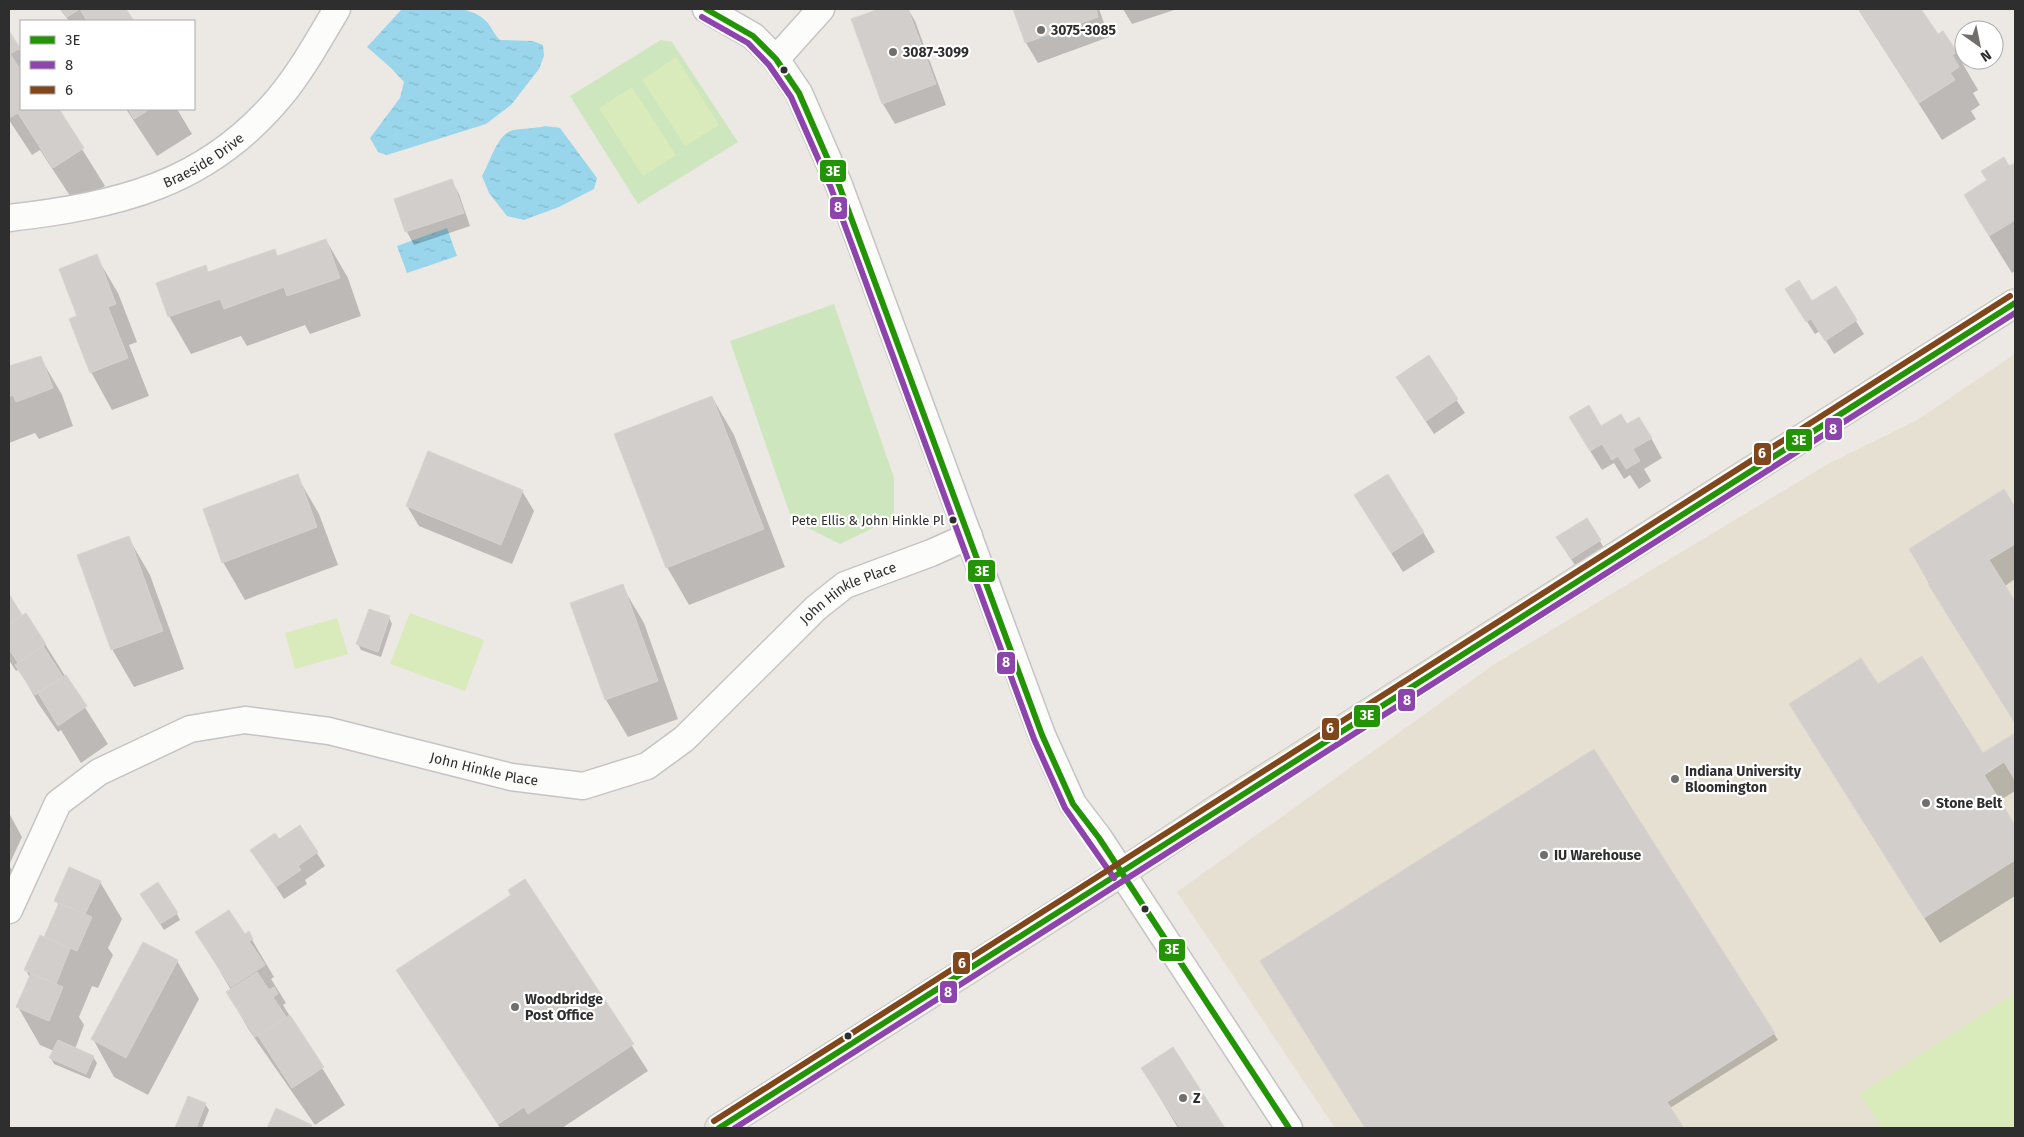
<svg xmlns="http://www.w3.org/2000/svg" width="2024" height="1137" font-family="'Fira Sans',sans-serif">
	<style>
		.education { fill: #e6e0d3 }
		.grass { fill: #cee6be }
		.pitch { fill: #d9eabb }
		.water { fill: url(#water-ripples) }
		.shadow { fill: #0003 }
		.building { fill: #d1cecb; stroke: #d7d4d0 }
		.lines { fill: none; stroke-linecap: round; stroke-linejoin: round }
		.minor-casing { stroke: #c5c4c5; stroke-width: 29 }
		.major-casing { stroke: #c6c5c4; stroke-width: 30 }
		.minor { stroke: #fcfcfb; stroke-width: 26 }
		.major { stroke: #e8e4d6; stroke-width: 28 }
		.bus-1-casing { stroke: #fff; stroke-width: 10 }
		.bus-2-casing { stroke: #fff; stroke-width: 10 }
		.bus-3-casing { stroke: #fff; stroke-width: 10 }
		.bus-1 { stroke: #239504; stroke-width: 6 }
		.bus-2 { stroke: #8e44ad; stroke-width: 6 }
		.bus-3 { stroke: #80471c; stroke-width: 6 }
		.poi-dot { fill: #706f6e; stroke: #fff; stroke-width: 2 }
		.bus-dot { fill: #2e2e2e; stroke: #fff; stroke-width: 2 }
		.labels { text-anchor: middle; stroke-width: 4.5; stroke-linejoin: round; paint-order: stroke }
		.bus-label { font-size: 13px; fill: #2e2e2e; stroke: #fff; text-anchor: end }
		.poi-label { font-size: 14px; font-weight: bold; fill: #2e2e2e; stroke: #fff; text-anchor: start }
		.street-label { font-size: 14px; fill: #2e2e2e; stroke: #fff }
		.line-badge { stroke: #fff; stroke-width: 2 }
		.badge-label { font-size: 14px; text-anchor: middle; font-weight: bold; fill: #fff }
	</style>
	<defs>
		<pattern id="water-ripples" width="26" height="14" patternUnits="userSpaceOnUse" patternTransform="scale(1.25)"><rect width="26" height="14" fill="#99d6ec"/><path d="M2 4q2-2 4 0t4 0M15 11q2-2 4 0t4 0" fill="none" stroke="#84b8cb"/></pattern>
	</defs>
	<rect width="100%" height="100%" fill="#ece8e4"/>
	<path class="education" d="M 2015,354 L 2015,1128 L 1335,1128 L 1177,892 L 1493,665 L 1828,464 L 1917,420 Z"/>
	<path class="grass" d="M 661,40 L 672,42 L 738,142 L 638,204 L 570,96 Z
		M 834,304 L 894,478 L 894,518 L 840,544 L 792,520 L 730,341 Z"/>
	<path class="pitch" d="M 676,57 L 719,125 L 685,146 L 642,80 Z
		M 632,87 L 676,155 L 643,176 L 599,108 Z
		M 410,613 L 484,640 L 465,691 L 390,664 Z
		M 337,618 L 348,654 L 295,669 L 285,633 Z
		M 2015,993 L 2015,1128 L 1882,1128 L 1860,1094 Z"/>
	<path class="water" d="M 402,9 C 428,9 466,1 486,21 C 492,27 494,35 500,40 L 533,41 L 543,45 L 544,56 L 539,69 L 511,105 L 486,124 L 387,155 L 378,152 L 370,138 L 400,98 L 404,82 L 391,68 L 367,47 Z
		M 545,126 L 560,128 L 597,178 L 594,189 L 559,207 L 524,220 L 507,216 L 489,193 L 482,176 C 490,163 497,134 513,130 C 524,128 535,129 545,126 Z
		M 447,228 L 457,256 L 407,273 L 397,246 Z"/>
	<path class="shadow" d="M 60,9 L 124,9 L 132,21 L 69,21 Z
		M 883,9 L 908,9 L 915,21 L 946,105 L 895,124 L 883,104 L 853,20 Z
		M 1014,9 L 1099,9 L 1109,37 L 1038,63 L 1026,43 Z
		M 1123,9 L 1177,9 L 1132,24 Z
		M 1858,9 L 1920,9 L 1937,36 L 1956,52 L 1978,90 L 1973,93 L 1980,105 L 1971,111 L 1976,119 L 1942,140 Z
		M 9,34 L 21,53 L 21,109 L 57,109 L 105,186 L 76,205 L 40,150 L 32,155 L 9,120 Z
		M 126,109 L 177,109 L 192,134 L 157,156 Z
		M 2015,164 L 2015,271 L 2012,273 L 1987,233 L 2009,168 Z
		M 452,181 L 459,194 L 470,226 L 414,245 L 407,232 L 396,200 Z
		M 326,240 L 348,278 L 361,316 L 310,334 L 305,325 L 247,346 L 241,336 L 191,354 L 169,316 L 205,266 L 209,273 L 274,250 L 278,257 Z
		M 96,256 L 118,293 L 137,342 L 129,345 L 149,396 L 112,410 L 91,372 L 79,316 Z
		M 1835,288 L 1864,334 L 1834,354 L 1820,331 L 1815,334 L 1795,303 L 1812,303 Z
		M 40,357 L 62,395 L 73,426 L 39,439 L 35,433 L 9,443 L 9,366 L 10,369 Z
		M 1428,357 L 1465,413 L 1434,434 L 1405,390 Z
		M 712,397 L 734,435 L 785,567 L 689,605 L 667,567 Z
		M 1627,425 L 1651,438 L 1662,458 L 1644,469 L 1651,481 L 1639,489 L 1630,475 L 1624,479 L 1614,463 L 1602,470 L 1582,438 L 1601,428 Z
		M 429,453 L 522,491 L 534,511 L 512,564 L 419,526 L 407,506 Z
		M 297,476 L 319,514 L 338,565 L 245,600 L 223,562 Z
		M 2003,491 L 2015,510 L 2015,579 L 2005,586 L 2015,603 L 2015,723 L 1945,611 L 1910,550 Z
		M 1367,515 L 1423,532 L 1435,552 L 1403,572 Z
		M 128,537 L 150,575 L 184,669 L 134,687 L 112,649 Z
		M 1600,541 L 1607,554 L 1579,572 L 1566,551 Z
		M 622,586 L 644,623 L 678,719 L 628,737 L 606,700 L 572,604 Z
		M 9,597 L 22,617 L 45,644 L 108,744 L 81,763 L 61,730 L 58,732 L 38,703 L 19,669 L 16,671 L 9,660 Z
		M 389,617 L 392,624 L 381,657 L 361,650 L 358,644 Z
		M 1878,686 L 1983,754 L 2015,735 L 2015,791 L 1999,801 L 2015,828 L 2015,896 L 1940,943 L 1806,730 Z
		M 1594,750 L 1778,1040 L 1670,1108 L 1683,1128 L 1367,1128 L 1265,968 Z
		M 9,813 L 22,837 L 9,865 L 14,874 L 9,887 Z
		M 300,826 L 325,866 L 305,880 L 307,884 L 284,899 L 260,863 L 279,840 Z
		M 525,880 L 648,1071 L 562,1128 L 500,1128 L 398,970 L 513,895 Z
		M 100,882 L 122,919 L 108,948 L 113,955 L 98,988 L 92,986 L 79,1017 L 84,1025 L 75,1049 L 93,1057 L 97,1063 L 90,1079 L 54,1064 L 51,1058 L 54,1051 L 40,1045 L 18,1007 L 30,978 L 26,970 L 44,938 L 59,906 L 56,901 Z
		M 145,900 L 177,914 L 180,920 L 164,930 Z
		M 197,932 L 244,936 L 248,933 L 274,977 L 271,979 L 286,1003 L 283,1005 L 345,1105 L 315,1125 L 249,1030 L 227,992 L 231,990 Z
		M 177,961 L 199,999 L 148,1095 L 114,1077 L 93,1039 Z
		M 1172,1049 L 1224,1128 L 1178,1128 L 1142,1068 Z
		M 189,1098 L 205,1104 L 209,1110 L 202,1128 L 177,1128 Z
		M 276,1109 L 311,1126 L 312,1128 L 269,1128 Z"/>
	<path class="building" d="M 62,9 L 126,9 L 134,21 L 87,21 L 80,9 L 67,17 Z
		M 879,9 L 908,9 L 936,84 L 882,104 L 851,19 Z
		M 1013,9 L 1096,9 L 1098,17 L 1025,43 Z
		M 1859,9 L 1921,9 L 1938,34 L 1943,31 L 1957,52 L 1952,55 L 1959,67 L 1950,73 L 1955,80 L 1919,103 Z
		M 9,31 L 20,48 L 10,54 L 21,71 L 21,109 L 59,109 L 84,148 L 53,168 L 18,113 L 9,118 Z
		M 128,109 L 150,109 L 134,119 Z
		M 2004,157 L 2009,166 L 2015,163 L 2015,220 L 1989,236 L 1964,195 L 1987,180 L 1981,171 Z
		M 452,179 L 464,213 L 405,232 L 394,199 Z
		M 326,239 L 340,278 L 287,296 L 284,287 L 224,309 L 220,299 L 168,317 L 156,283 L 206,265 L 208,272 L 275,249 L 277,256 Z
		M 97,254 L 116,304 L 108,307 L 128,358 L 90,373 L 69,319 L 77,316 L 59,269 Z
		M 1799,280 L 1812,301 L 1836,286 L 1857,320 L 1825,341 L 1811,319 L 1806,322 L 1785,289 Z
		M 1429,355 L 1458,399 L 1426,421 L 1396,377 Z
		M 41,356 L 53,388 L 16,402 L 13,395 L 9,397 L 9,366 Z
		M 712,396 L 764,529 L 666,568 L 614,434 Z
		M 1589,405 L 1601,426 L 1621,414 L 1627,424 L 1639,417 L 1652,438 L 1633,449 L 1640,461 L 1626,469 L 1618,456 L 1612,460 L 1602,444 L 1590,451 L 1569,417 Z
		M 428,451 L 523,490 L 501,545 L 406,506 Z
		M 298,474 L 317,527 L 222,563 L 203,509 Z
		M 1388,474 L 1424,532 L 1391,553 L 1354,495 Z
		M 2004,489 L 2015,507 L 2015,544 L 1989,560 L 2015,601 L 2015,723 L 1928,584 L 1930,583 L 1909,549 Z
		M 1587,518 L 1601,540 L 1571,559 L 1556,537 Z
		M 129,536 L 163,631 L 111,650 L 77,555 Z
		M 623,584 L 658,681 L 605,700 L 570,603 Z
		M 9,594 L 22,615 L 9,624 Z
		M 369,609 L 390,616 L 378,652 L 356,644 Z
		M 26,613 L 46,644 L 18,663 L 9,649 L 9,624 Z
		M 43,646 L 63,677 L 35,695 L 15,665 Z
		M 1922,656 L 1983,753 L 2015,733 L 2015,780 L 2004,762 L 1984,775 L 2015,825 L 2015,860 L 1924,918 L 1789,704 L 1861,658 L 1878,684 Z
		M 66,675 L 87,706 L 58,726 L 38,693 Z
		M 1594,749 L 1775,1033 L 1667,1102 L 1684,1128 L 1365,1128 L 1260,961 Z
		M 300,825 L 318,852 L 298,866 L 301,870 L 276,887 L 250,850 L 275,833 L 279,839 Z
		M 69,867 L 101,881 L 85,914 L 54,901 Z
		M 525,879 L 634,1044 L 528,1114 L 524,1107 L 498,1124 L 396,970 L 511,895 L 508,890 Z
		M 158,882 L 178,913 L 160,924 L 140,894 Z
		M 59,903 L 92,917 L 77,951 L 44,937 Z
		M 229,910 L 245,934 L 249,931 L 253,939 L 249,941 L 265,965 L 231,987 L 195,932 Z
		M 40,935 L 70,949 L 56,984 L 24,970 Z
		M 143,942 L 178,960 L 126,1058 L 91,1039 Z
		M 257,972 L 269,990 L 274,987 L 278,994 L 273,997 L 286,1017 L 255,1037 L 226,992 Z
		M 31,973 L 63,987 L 49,1021 L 16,1007 Z
		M 290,1015 L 324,1067 L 292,1088 L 258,1036 Z
		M 58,1040 L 94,1056 L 86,1074 L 49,1058 Z
		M 1173,1047 L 1225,1128 L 1180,1128 L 1141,1068 Z
		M 188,1096 L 206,1103 L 196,1128 L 175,1128 Z
		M 276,1108 L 312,1125 L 310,1128 L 267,1128 Z"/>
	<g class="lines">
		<g class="minor-casing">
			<g id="minor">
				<path d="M 706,9 L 753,36 L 776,59 L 799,93 L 839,185 L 1042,735 L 1073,804 L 1099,838 L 1289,1128"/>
				<path d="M 776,59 L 821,9"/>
				<path id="s1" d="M 9,218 C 117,205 205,186 279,98 C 301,72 319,39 337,9"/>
				<path id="s2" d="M 9,910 L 58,803 L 99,772 L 190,729 L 245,720 L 329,731 L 511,777 L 583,786 L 647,766 L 684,739 L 816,608 L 845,585 L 931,553 L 969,536"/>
			</g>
		</g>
		<g class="major-casing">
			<path id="major" d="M 719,1128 L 1121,873 L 1217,809 L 2015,303"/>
		</g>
		<use href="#minor" class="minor"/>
		<use href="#major" class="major"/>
		<g class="bus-1-casing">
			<path id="bus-1" d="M 706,9 L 753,36 L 776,59 L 799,93 L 839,185 L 1042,735 L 1073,804 L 1099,838 L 1289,1128
				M 719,1128 L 2015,303"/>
		</g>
		<g class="bus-2-casing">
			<path id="bus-2" d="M 702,17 L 748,43 L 769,65 L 791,97 L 831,188 L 1034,739 L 1065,808 L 1114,878
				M 735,1128 L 2015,313"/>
		</g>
		<g class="bus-3-casing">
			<path id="bus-3" d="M 714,1121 L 2010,296"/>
		</g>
		<use href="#bus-1" class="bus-1"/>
		<use href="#bus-2" class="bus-2"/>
		<use href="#bus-3" class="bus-3"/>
	</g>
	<g class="poi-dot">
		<circle cx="1041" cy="30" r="5"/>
		<circle cx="893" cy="52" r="5"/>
		<circle cx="1675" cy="779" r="5"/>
		<circle cx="1926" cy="803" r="5"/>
		<circle cx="1544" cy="855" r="5"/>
		<circle cx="515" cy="1007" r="5"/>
		<circle cx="1183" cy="1098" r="5"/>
	</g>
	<g class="bus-dot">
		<circle cx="784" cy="70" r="4.5"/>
		<circle cx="953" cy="520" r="4.5"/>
		<circle cx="1145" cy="909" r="4.5"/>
		<circle cx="848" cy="1036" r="4.5"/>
	</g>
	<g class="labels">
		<g class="bus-label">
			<text x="944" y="525">Pete Ellis &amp; John Hinkle Pl</text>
		</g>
		<g class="poi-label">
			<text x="1051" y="35">3075-3085</text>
			<text x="903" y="57">3087-3099</text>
			<text x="1685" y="776">Indiana University<tspan x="1685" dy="16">Bloomington</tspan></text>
			<text x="1936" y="808">Stone Belt</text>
			<text x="1554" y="860">IU Warehouse</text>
			<text x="525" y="1004">Woodbridge<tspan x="525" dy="16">Post Office</tspan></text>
			<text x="1193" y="1103">Z</text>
		</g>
		<g class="street-label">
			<text dy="5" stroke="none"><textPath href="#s1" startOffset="205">Braeside Drive</textPath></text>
			<text dy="5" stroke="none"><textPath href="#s2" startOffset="1005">John Hinkle Place</textPath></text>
			<text dy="5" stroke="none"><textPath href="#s2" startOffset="570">John Hinkle Place</textPath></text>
		</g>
	</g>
	<g class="line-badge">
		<rect x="819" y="159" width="28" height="24" rx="5" fill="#239504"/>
		<rect x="829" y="196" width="19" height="24" rx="5" fill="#8e44ad"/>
		<rect x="1824" y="417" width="19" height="24" rx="5" fill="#8e44ad"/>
		<rect x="1785" y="428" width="28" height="24" rx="5" fill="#239504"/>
		<rect x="1753" y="442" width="19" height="24" rx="5" fill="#80471c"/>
		<rect x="967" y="559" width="29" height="24" rx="5" fill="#239504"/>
		<rect x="996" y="651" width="20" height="24" rx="5" fill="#8e44ad"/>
		<rect x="1397" y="688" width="19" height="24" rx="5" fill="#8e44ad"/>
		<rect x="1353" y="704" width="28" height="24" rx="5" fill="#239504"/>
		<rect x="1321" y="717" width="19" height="24" rx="5" fill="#80471c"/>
		<rect x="1158" y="938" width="28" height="24" rx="5" fill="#239504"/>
		<rect x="952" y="951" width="19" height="24" rx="5" fill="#80471c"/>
		<rect x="939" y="980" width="19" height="24" rx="5" fill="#8e44ad"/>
	</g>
	<g class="badge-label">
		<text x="833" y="176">3E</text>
		<text x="838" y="212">8</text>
		<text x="1833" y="434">8</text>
		<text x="1799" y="445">3E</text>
		<text x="1762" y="458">6</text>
		<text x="982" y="576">3E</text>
		<text x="1006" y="667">8</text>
		<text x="1407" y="705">8</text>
		<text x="1367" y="720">3E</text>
		<text x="1330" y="733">6</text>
		<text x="1172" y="954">3E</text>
		<text x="962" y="968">6</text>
		<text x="948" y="997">8</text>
	</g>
	<rect width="2024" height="1137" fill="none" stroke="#2e2e2e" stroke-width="20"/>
	<rect x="20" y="20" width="175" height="90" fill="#ffffff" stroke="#ababab"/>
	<rect x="30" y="36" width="25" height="8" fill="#239504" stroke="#ababab"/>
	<text x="65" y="45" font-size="15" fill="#2e2e2e">3E</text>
	<rect x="30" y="61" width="25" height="8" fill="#8e44ad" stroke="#ababab"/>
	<text x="65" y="70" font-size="15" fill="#2e2e2e">8</text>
	<rect x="30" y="86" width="25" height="8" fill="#80471c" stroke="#ababab"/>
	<text x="65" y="95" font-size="15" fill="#2e2e2e">6</text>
	<g transform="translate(1979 45) rotate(147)"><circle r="24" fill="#ffffff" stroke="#ababab"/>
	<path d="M0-4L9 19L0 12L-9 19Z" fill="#706f6e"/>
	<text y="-8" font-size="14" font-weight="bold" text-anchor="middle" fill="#2e2e2e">N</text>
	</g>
</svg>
